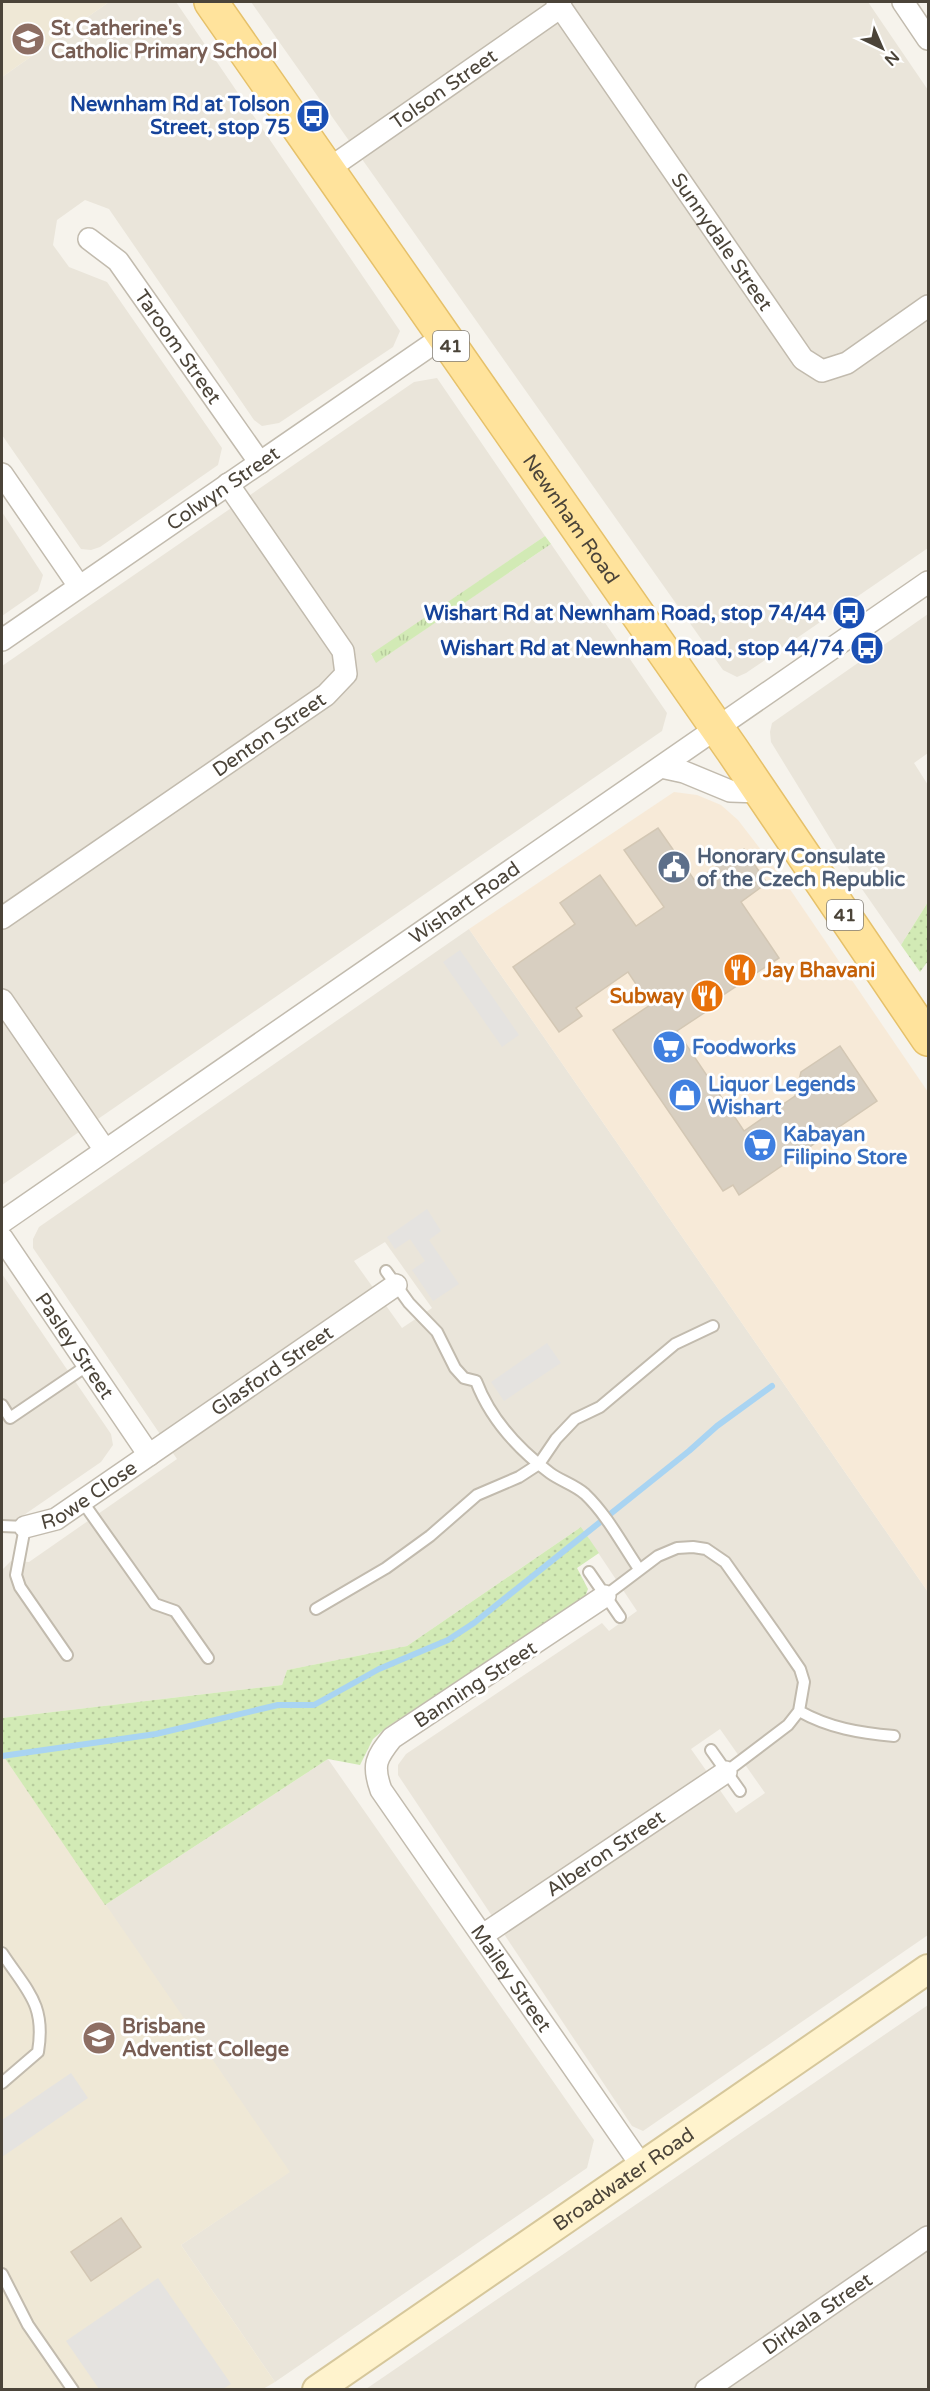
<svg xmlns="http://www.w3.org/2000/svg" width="930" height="2391" font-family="'Varela Round',sans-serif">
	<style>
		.residential { fill: #eae5da; fill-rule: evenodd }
		.commercial { fill: #f7ead8 }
		.education { fill: #efe8d6 }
		.grass { fill: url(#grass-tufts) }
		.park { fill: url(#park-dots) }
		.parking { fill: #e5e3e0 }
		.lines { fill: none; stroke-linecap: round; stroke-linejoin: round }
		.stream { stroke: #a9d4f2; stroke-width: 6 }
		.building { fill: #d8cfc1; stroke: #d3c7b4; stroke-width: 1.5 }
		.lane-casing { stroke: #c2bbae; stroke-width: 14 }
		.street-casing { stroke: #c2bbae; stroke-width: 24 }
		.secondary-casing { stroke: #d6c79b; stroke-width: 32 }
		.primary-casing { stroke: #e6c16a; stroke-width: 36 }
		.lane { stroke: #fff; stroke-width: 10 }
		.street { stroke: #fff; stroke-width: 21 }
		.secondary { stroke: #fff3cd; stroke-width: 28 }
		.primary { stroke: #ffe39c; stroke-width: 33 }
		.labels { text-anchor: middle; stroke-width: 6; stroke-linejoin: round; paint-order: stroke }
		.shield { fill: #fff; stroke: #817c74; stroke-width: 1.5 }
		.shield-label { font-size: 18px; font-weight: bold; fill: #4b4439 }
		.education-label { font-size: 20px; font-weight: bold; fill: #785e54; stroke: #fff; text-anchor: start }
		.street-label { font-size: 20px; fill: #4b4439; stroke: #fff }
		.transit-label { font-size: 20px; font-weight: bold; fill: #164399; stroke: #fff; text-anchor: end }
		.service-label { font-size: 20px; font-weight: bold; fill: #4e5e75; stroke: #fff; text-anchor: start }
		.food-label { font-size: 20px; font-weight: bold; fill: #c56008; stroke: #fff; text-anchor: start }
		.shop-label { font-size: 20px; font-weight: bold; fill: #366cbe; stroke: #fff; text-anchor: start }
	</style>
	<defs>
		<pattern id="grass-tufts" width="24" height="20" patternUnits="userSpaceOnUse" patternTransform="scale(1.5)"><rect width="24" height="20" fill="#d2eab5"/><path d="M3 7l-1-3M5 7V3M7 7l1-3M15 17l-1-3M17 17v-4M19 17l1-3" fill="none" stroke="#b6ca9c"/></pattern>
		<pattern id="park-dots" width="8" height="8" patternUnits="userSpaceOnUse" patternTransform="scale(1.5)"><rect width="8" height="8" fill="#d2eab5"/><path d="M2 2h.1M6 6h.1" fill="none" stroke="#b6ca9c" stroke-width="1.8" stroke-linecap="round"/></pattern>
	</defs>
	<rect width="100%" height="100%" fill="#f6f3ec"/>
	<path class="residential" d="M 109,2 L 176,2 L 400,331 L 393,347 L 279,423 L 262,426 L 254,420 L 109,209 L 85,200 L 57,220 L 53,245 L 69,267 L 107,282 L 222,448 L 218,465 L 100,547 L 91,550 L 81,549 L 2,435 L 2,77 Z
		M 251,2 L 868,2 L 928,90 L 928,548 L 746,673 L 737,677 L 723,670 Z
		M 437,378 L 545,536 L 371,655 L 377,662 L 551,544 L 667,713 L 662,731 L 2,1185 L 2,666 L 414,382 Z
		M 2,512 L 43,575 L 38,591 L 2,616 Z
		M 928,614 L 928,753 L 914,763 L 928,785 L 928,902 L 901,945 L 855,879 L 771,742 L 770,732 L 772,723 Z
		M 469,929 L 928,1592 L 928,1935 L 643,2131 L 632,2126 L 398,1775 L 398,1765 L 406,1754 L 602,1623 L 609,1631 L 637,1611 L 581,1527 L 407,1646 L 287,1670 L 282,1685 L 2,1718 L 3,1569 L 11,1561 L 29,1562 L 177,1459 L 33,1248 L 33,1239 L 39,1227 ZM 385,1242 L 432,1308 L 402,1328 L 354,1261 ZM 720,1729 L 765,1793 L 736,1813 L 691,1749 Z
		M 2,1274 L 111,1434 L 113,1445 L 101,1462 L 2,1530 Z
		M 328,1759 L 594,2140 L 587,2168 L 275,2382 L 181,2245 L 289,2172 L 105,1905 Z
		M 928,2005 L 928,2389 L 366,2389 Z"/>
	<path class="commercial" d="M 674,792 L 697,795 L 721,805 L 738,820 L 781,876 L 928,1092 L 928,1592 L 469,929 Z"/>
	<path class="education" d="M 2,2 L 109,2 L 2,77 Z
		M 2,1754 L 290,2172 L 181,2245 L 275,2382 L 263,2389 L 2,2389 Z"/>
	<path class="grass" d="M 545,536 L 551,544 L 376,663 L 371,654 Z"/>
	<path class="park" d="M 928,902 L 928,961 L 920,972 L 901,945 Z
		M 581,1527 L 599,1553 L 577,1568 L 588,1589 L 585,1597 L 481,1668 L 456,1682 L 387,1727 L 373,1739 L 360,1765 L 328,1759 L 105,1905 L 2,1754 L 2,1718 L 282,1685 L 287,1670 L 407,1646 Z"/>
	<path class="parking" d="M 460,950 L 519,1035 L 502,1047 L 443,962 Z
		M 427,1209 L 441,1231 L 429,1240 L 459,1284 L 433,1301 L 412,1270 L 425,1261 L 410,1239 L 395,1249 L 387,1237 Z
		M 547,1343 L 561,1363 L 504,1401 L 491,1382 Z
		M 71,2073 L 88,2098 L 2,2157 L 2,2120 Z
		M 158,2278 L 231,2384 L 223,2389 L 99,2389 L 66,2341 Z"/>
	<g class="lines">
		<path class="stream" d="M 2,1756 L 156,1734 L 278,1705 L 314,1705 L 379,1669 L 448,1640 L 474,1623 L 689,1451 L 717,1426 L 772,1386"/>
	</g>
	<path class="building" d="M 658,828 L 695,881 L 744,849 L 767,883 L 741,902 L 779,958 L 720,997 L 722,1001 L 677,1031 L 744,1131 L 795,1096 L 801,1072 L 840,1046 L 877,1101 L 739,1195 L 733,1185 L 723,1191 L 613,1030 L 650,1005 L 628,972 L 576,1008 L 582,1016 L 559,1032 L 513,967 L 575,924 L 560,903 L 600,875 L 636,926 L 664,907 L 624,850 Z
		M 121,2218 L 141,2247 L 91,2281 L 71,2252 Z"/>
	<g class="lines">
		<g class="lane-casing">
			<path id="lane" d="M 386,1271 L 409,1303 L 437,1332 L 455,1368 L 464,1378 L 476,1381 C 490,1418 518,1449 550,1473 C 561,1481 575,1485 585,1494 C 607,1515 622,1544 639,1569
				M 2,1405 L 10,1418 L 88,1365
				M 82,1501 L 155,1604 L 175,1611 L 208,1658
				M 2,1526 L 25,1527 L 16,1575 L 20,1587 L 67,1655
				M 589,1572 L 620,1617
				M 605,1596 L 658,1556 L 677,1548 L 693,1547 L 706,1549 L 725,1562 L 778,1637 L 800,1669 L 804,1682 L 799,1711 L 788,1725 L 726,1772
				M 316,1609 L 386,1568 L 430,1536 L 477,1495 L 519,1477 L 539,1464 L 556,1439 L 575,1419 L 600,1407 L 675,1344 L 713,1326
				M 799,1711 C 829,1728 860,1733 894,1736
				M 711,1750 L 740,1791
				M 2,1953 C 27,1991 46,2004 38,2052 L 2,2083
				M 2,2274 L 28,2325 L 73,2390"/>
		</g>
		<g class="street-casing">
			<g id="street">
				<path id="s1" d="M 557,2 L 803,359 L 822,371 L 847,363 L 928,306"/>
				<path d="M 903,2 L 928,39"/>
				<path id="s2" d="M 327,170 L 561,7"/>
				<path id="s3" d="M 89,239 L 118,261 L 260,463"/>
				<path d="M 2,474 L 79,586"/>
				<path id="s4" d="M 2,640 L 444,336"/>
				<path d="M 661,767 L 684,772 L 730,791 L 760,792"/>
				<path id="s5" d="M 2,918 L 326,695 L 346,674 L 343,651 L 228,484"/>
				<path d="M 2,1000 L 105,1150"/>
				<path id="s6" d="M 2,1222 L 928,582"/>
				<path id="s7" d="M 2,1238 L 149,1455"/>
				<path id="s8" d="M 25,1527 L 56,1519 L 396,1285"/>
				<path id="s9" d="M 605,1596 L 392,1738 C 376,1758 372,1765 381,1790 L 641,2165"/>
				<path id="s10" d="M 483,1935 L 726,1772"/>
				<path id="s11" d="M 706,2390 L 928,2237"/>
			</g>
		</g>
		<g class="secondary-casing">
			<g id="secondary">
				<path id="s12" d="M 317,2390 L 928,1969"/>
			</g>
		</g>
		<g class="primary-casing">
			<g id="primary">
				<path id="s13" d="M 211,2 L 733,751 L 928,1039"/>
			</g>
		</g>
		<use href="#lane" class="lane"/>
		<use href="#street" class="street"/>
		<use href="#secondary" class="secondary"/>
		<use href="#primary" class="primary"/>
	</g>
	<defs>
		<g id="school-disc" transform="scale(1.725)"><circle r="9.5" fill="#8d6e63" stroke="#fff"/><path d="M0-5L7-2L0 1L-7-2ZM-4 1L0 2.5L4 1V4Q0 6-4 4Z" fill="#fff"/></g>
		<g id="bus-disc" transform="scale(1.725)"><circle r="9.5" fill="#1a4fb4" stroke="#fff"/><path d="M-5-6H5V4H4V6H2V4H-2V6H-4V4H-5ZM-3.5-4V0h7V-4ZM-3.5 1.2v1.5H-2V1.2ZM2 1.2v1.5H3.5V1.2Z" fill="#fff"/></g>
		<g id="civic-disc" transform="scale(1.725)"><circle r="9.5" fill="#5c6f8a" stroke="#fff"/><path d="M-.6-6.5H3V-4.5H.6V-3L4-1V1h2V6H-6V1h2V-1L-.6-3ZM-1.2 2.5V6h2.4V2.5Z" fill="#fff"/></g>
		<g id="restaurant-disc" transform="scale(1.725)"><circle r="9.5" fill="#e8710a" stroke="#fff"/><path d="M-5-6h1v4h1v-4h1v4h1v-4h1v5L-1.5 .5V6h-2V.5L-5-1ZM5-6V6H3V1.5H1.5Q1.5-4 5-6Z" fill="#fff"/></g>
		<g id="supermarket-disc" transform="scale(1.725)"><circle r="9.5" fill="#3f7fe0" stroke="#fff"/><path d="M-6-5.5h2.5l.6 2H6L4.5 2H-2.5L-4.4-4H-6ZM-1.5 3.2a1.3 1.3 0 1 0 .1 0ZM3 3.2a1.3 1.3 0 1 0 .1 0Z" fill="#fff"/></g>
		<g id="shop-disc" transform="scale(1.725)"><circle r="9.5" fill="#3f7fe0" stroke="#fff"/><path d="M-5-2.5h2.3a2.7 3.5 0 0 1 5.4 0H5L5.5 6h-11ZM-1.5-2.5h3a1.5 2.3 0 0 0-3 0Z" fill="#fff"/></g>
	</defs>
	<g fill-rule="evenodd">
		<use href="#school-disc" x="28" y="39"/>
		<use href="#bus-disc" x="313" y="116"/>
		<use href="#bus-disc" x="849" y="613"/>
		<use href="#bus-disc" x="867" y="648"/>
		<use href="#civic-disc" x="674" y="867"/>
		<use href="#restaurant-disc" x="740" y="970"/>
		<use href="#restaurant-disc" x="707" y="996"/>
		<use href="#supermarket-disc" x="669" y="1047"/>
		<use href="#shop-disc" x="685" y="1095"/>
		<use href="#supermarket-disc" x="760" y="1145"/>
		<use href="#school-disc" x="99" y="2038"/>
	</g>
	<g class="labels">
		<g class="shield">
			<rect x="433" y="331" width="36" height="30" rx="4.5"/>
			<rect x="827" y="900" width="36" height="30" rx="4.5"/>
		</g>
		<g class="shield-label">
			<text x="451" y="352">41</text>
			<text x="845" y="921">41</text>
		</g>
		<g class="education-label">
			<text x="51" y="35">St Catherine's<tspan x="51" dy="23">Catholic Primary School</tspan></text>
			<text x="122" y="2033">Brisbane<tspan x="122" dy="23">Adventist College</tspan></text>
		</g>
		<g class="street-label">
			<text dy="7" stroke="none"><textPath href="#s2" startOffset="142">Tolson Street</textPath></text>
			<text dy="7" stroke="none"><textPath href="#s1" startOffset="291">Sunnydale Street</textPath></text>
			<text dy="7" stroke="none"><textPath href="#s3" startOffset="141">Taroom Street</textPath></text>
			<text dy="7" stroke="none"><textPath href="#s4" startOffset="268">Colwyn Street</textPath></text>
			<text dy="7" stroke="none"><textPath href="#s13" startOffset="630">Newnham Road</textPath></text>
			<text dy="7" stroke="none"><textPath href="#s5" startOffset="324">Denton Street</textPath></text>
			<text dy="7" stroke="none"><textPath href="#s6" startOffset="562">Wishart Road</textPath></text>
			<text dy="7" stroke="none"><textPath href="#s7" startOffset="130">Pasley Street</textPath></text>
			<text dy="7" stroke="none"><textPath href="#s8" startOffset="294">Glasford Street</textPath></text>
			<text dy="7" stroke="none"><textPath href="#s8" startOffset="72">Rowe Close</textPath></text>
			<text transform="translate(475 1684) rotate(-33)" y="7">Banning Street</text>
			<text dy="7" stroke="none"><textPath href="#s10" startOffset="147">Alberon Street</textPath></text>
			<text dy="7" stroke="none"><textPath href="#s9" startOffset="542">Mailey Street</textPath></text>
			<text dy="7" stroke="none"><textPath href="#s12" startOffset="372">Broadwater Road</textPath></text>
			<text dy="7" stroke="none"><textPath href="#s11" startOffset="135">Dirkala Street</textPath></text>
		</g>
		<g class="transit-label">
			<text x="290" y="111">Newnham Rd at Tolson<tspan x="290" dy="23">Street, stop 75</tspan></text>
			<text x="826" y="620">Wishart Rd at Newnham Road, stop 74/44</text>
			<text x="844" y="655">Wishart Rd at Newnham Road, stop 44/74</text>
		</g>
		<g class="service-label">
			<text x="697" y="863">Honorary Consulate<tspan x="697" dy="23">of the Czech Republic</tspan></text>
		</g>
		<g class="food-label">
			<text x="763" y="977">Jay Bhavani</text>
			<text x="684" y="1003" text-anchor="end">Subway</text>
		</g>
		<g class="shop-label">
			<text x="692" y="1054">Foodworks</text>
			<text x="708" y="1091">Liquor Legends<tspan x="708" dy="23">Wishart</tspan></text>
			<text x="783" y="1141">Kabayan<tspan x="783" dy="23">Filipino Store</tspan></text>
		</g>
	</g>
	<rect width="930" height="2391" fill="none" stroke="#4b4439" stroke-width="6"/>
	<g transform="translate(882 48) rotate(136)" stroke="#ffffff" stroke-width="4.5" paint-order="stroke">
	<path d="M0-4.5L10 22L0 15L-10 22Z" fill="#4b4439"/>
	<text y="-9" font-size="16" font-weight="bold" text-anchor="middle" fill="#4b4439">N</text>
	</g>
</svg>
